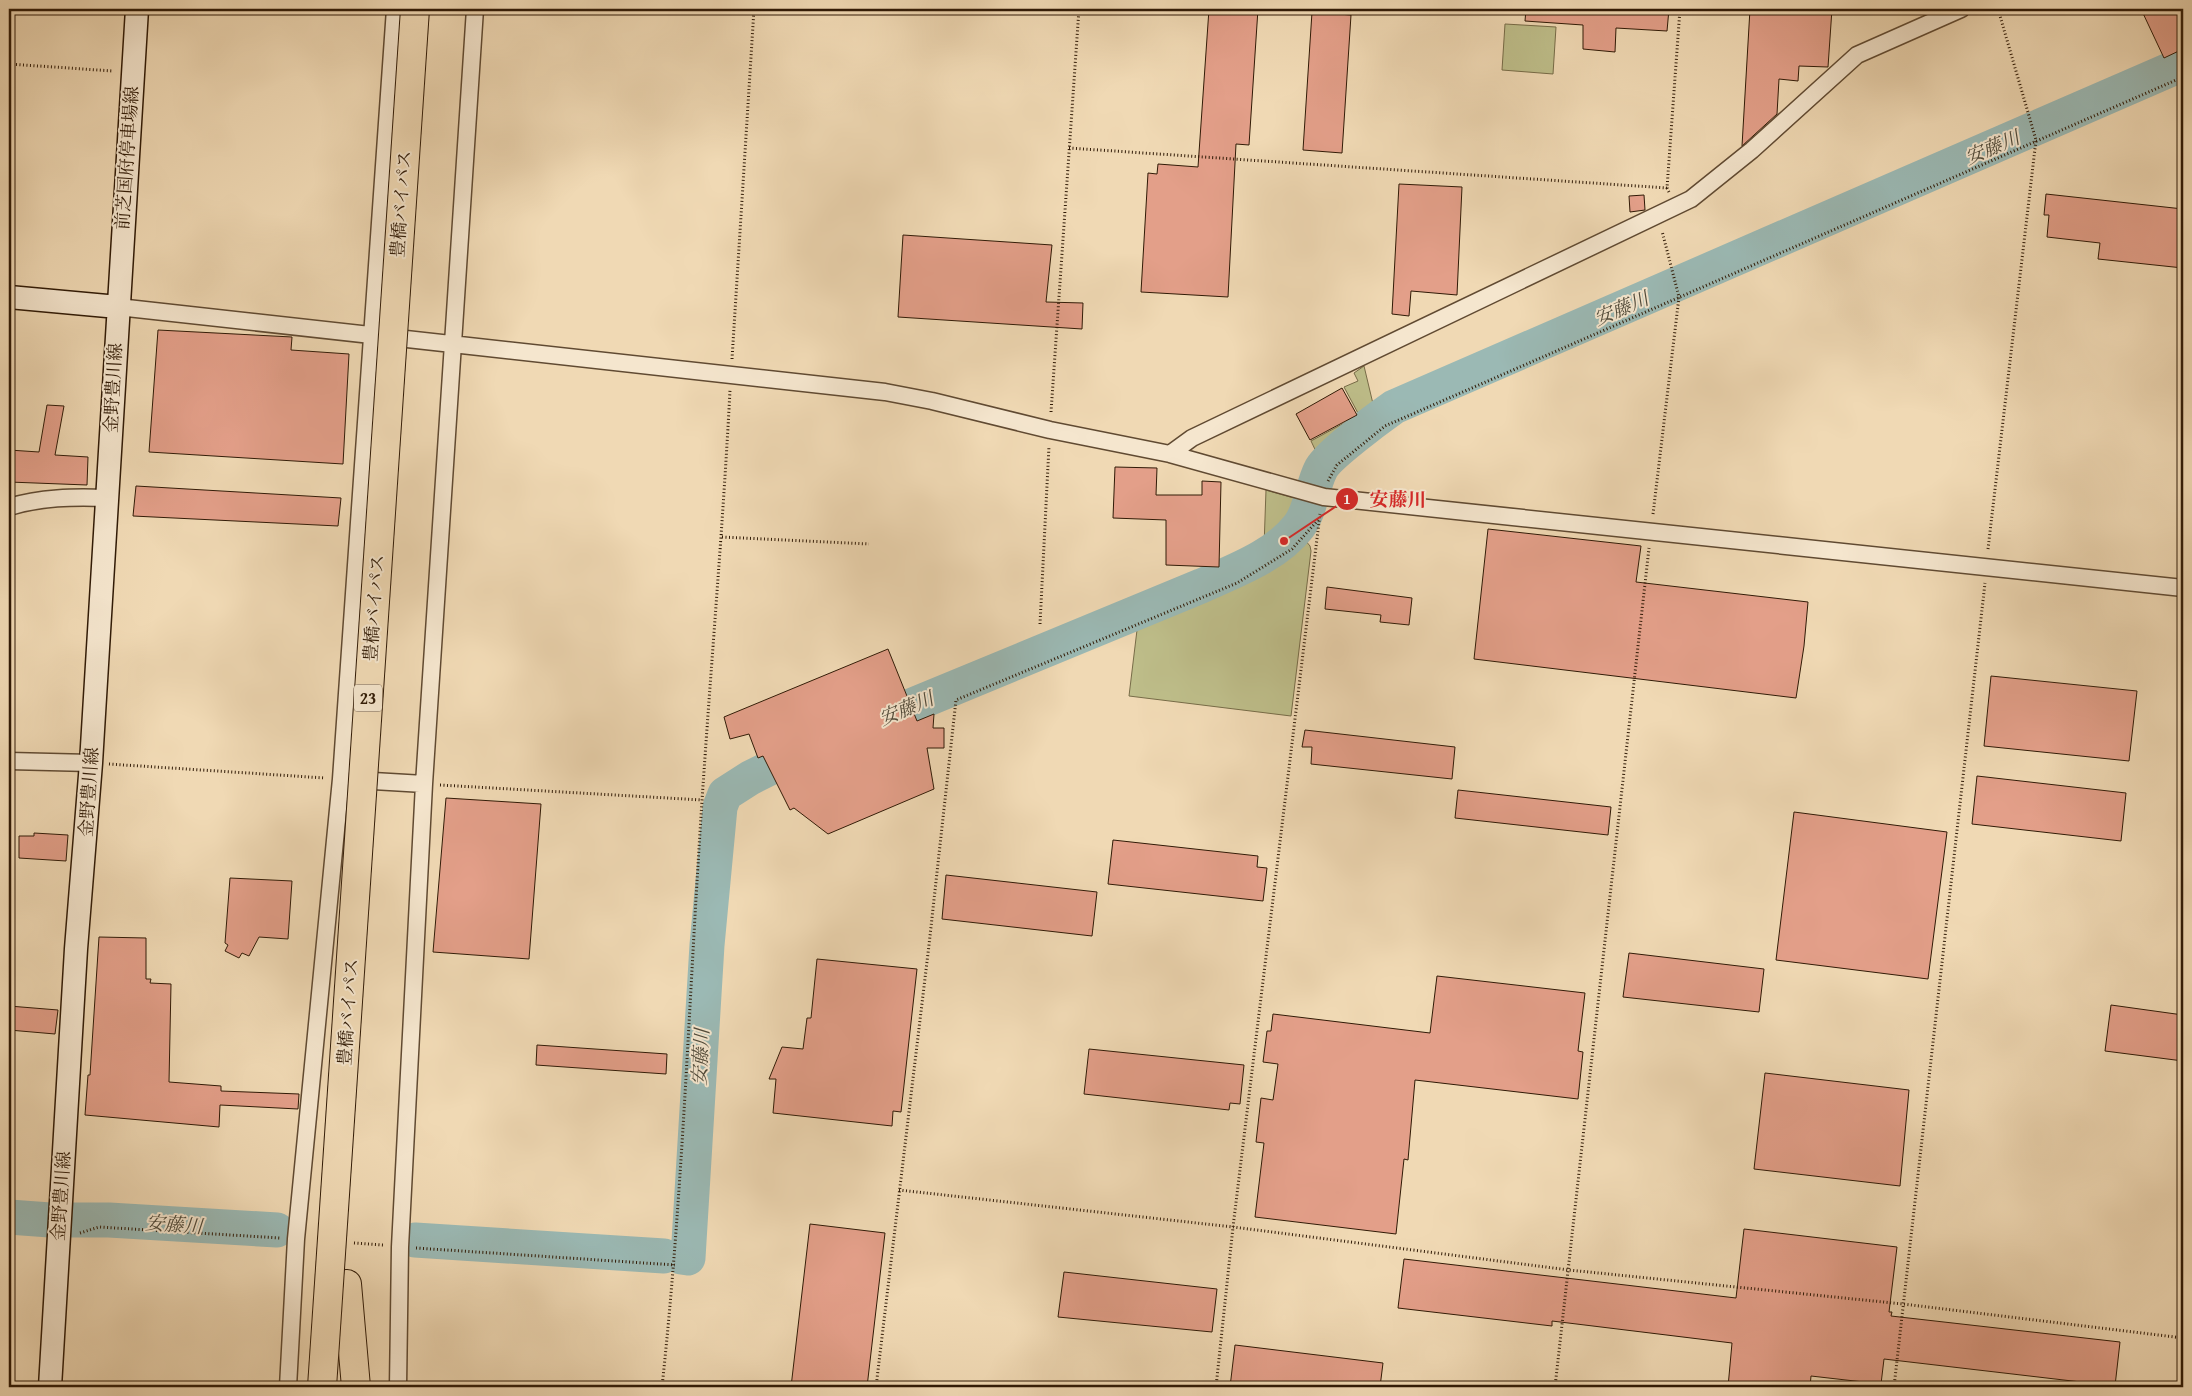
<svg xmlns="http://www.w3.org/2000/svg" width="2192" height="1396" font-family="'Gentium Book Plus','Noto Serif JP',serif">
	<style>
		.green { fill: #bebe8a; stroke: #776c48 }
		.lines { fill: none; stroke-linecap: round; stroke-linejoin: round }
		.river { stroke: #9bb9b4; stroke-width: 35 }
		.building { fill: #e39f89; stroke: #301a06 }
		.street-casing { stroke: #604a32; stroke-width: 19 }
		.secondary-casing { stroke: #301a06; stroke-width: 25 }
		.highway-casing { stroke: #301a06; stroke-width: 30 }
		.path { stroke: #301a06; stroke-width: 3; stroke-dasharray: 1 2.5; stroke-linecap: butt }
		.street { stroke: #f5e6ce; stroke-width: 16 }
		.secondary { stroke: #f5e6ce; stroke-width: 22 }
		.highway { stroke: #f0d9b4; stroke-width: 28 }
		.highway-bridge-casing { stroke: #301a06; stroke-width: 30; stroke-linecap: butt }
		.highway-bridge { stroke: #f0d9b4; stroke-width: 28 }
		.labels { text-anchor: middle; stroke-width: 4; stroke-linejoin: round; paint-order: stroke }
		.shield { fill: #f5e6ce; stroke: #6b5742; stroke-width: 1 }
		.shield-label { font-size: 16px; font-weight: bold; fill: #301a06 }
		.street-label { font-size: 18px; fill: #301a06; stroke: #f5e6ce }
		.water-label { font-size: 19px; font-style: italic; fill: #504a3a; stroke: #f5e6ce }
		.leader { fill: none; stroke: #d62828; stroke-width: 2 }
		.callout-dot { fill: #d62828; stroke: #f5e6ce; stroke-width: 2 }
		.mark-label { font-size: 15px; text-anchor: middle; font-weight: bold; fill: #fff }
		.callout-label { font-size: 19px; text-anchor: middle; font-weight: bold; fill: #d62828; stroke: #f5e6ce; stroke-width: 4; stroke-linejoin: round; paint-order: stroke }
	</style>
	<rect width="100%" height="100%" fill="#f0d9b4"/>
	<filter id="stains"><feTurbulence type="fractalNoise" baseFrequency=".004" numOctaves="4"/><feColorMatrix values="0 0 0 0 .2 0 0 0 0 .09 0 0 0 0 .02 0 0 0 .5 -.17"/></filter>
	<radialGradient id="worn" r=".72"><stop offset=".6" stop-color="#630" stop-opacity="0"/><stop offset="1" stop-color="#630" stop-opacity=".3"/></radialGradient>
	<path class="green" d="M 1505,24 L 1556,27 L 1553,74 L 1502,70 Z
		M 1364,366 L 1374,408 L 1321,462 L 1311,441 L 1359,415 L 1344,387 L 1358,381 L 1354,373 Z
		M 1266,490 L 1305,501 L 1297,518 L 1264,547 Z
		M 1305,540 L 1310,546 L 1311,551 L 1291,716 L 1129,696 L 1137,630 C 1199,603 1251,583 1305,540 Z"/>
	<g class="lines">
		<path class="river" d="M 867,724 L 1201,586 C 1234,571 1276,556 1299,526 C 1311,510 1312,486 1321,469 C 1328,455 1380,417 1394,407 L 2183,64
			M 9,1217 L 50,1220
			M 70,1220 L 109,1220 L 277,1230
			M 415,1240 L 664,1256
			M 681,1257 L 688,1258 L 707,945 L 720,807 L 725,794 L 750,778 L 812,747"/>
	</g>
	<path class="building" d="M 1209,9 L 1258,9 L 1249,145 L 1236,144 L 1228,297 L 1141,292 L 1148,173 L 1157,174 L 1158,164 L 1198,167 Z
		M 1526,9 L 1669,9 L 1667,31 L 1616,28 L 1615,52 L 1583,49 L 1583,25 L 1525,21 Z
		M 1750,9 L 1832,9 L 1828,67 L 1799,66 L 1798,81 L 1779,79 L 1777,114 L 1742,146 Z
		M 2141,9 L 2183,9 L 2183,49 L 2164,58 Z
		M 1312,12 L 1351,15 L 1342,153 L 1303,150 Z
		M 1399,184 L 1462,187 L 1457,295 L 1411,291 L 1409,316 L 1392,314 Z
		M 2046,194 L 2183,209 L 2183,268 L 2098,259 L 2100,243 L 2047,237 L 2049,215 L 2044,215 Z
		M 1644,195 L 1645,210 L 1630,212 L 1629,196 Z
		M 903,235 L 1052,245 L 1046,302 L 1083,303 L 1082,329 L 898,317 Z
		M 158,330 L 292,337 L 291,350 L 349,354 L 343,464 L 149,452 Z
		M 1342,388 L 1357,415 L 1310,440 L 1296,414 Z
		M 47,405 L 64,406 L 55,455 L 88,457 L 87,485 L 9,482 L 9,450 L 39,452 Z
		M 1115,467 L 1157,468 L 1156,495 L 1202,495 L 1202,481 L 1221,482 L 1219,567 L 1166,565 L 1166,520 L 1113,518 Z
		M 136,486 L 341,498 L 338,526 L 133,516 Z
		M 1488,529 L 1641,546 L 1636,582 L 1808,602 L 1804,646 L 1796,698 L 1474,659 Z
		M 1327,587 L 1412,598 L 1409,625 L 1380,622 L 1381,615 L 1325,609 Z
		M 888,649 L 917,721 L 934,714 L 933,728 L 944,728 L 944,748 L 927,748 L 934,789 L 828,834 L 794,808 L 790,810 L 763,756 L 758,758 L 749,734 L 730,739 L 724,717 Z
		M 1991,676 L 2137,691 L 2129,761 L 1984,746 Z
		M 1305,730 L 1455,747 L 1452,779 L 1311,764 L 1312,747 L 1302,747 Z
		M 1977,776 L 2126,793 L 2121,841 L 1972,824 Z
		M 1458,790 L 1611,807 L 1608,835 L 1455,818 Z
		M 446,798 L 541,804 L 529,959 L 433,952 Z
		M 1794,812 L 1947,832 L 1928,979 L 1776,960 Z
		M 34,833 L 68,835 L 66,861 L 19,858 L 19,836 L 34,836 Z
		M 1113,840 L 1258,856 L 1257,867 L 1267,868 L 1263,901 L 1108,884 Z
		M 946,875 L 1097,892 L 1092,936 L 942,919 Z
		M 230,878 L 292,881 L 288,939 L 259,937 L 249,956 L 242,953 L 239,958 L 225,951 L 228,945 L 225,943 Z
		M 99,937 L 146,938 L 146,979 L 151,979 L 150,983 L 171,984 L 169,1082 L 221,1086 L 221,1091 L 299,1094 L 298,1109 L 220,1105 L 219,1127 L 85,1115 L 88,1075 L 90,1075 Z
		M 1629,953 L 1764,969 L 1759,1012 L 1623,997 Z
		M 817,959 L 917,969 L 901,1112 L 893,1111 L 892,1126 L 773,1113 L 776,1079 L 769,1079 L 782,1047 L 803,1049 L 807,1018 L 811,1018 Z
		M 1437,976 L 1585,993 L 1578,1051 L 1583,1052 L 1578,1099 L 1415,1080 L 1408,1160 L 1404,1159 L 1396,1234 L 1255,1217 L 1264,1143 L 1256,1142 L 1261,1098 L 1273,1100 L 1278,1064 L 1263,1062 L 1267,1031 L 1271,1031 L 1273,1014 L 1430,1033 Z
		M 2111,1005 L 2183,1015 L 2183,1061 L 2105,1051 Z
		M 9,1006 L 58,1010 L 55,1034 L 9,1030 Z
		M 537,1045 L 667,1054 L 666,1074 L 536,1065 Z
		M 1089,1049 L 1244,1065 L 1240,1104 L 1230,1103 L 1229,1110 L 1084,1094 Z
		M 1765,1073 L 1909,1090 L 1900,1186 L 1754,1169 Z
		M 810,1224 L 885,1233 L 867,1387 L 791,1387 Z
		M 1744,1229 L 1897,1247 L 1889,1312 L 1892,1312 L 1891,1316 L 2120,1342 L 2115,1386 L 1884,1359 L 1881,1384 L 1811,1376 L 1810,1387 L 1728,1387 L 1732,1343 L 1552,1321 L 1552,1326 L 1398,1308 L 1404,1259 L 1736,1298 Z
		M 1064,1272 L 1217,1289 L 1212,1332 L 1058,1317 Z
		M 1235,1345 L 1383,1363 L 1380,1387 L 1230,1387 Z"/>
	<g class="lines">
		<g class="street-casing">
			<path id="street" d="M 118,307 L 885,392 L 932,401 L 1050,430 L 1170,454 L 1324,497 L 2183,588
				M 1170,454 L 1192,438 L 1691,199 L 1752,150 L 1857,55 L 1961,9
				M 9,507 C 41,497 73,497 107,498
				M 9,761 L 91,763
				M 356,780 L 424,784
				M 288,1387 L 296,1239 L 341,779 L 395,9
				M 398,1387 L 400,1247 L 424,784 L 475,9"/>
		</g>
		<g class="secondary-casing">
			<path id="secondary" d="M 9,297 L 118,307
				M 50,1387 L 76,949 L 91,763 L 137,9"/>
		</g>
		<g class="highway-casing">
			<path id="highway" d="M 347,1284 L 356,1387"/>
		</g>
		<path class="path" d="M 9,64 L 113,71
			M 1069,148 L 1667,188
			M 1669,192 L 1667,188 L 1680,9
			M 732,359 L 754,9
			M 1051,412 L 1079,9
			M 1328,481 L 1337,465 L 1385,426 L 2183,77
			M 1653,514 L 1679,297 L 1662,231
			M 722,537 L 869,544
			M 1988,549 L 2036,140 L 1998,9
			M 1040,624 L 1049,446
			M 109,764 L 325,778
			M 440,785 L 702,800
			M 899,1190 L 1233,1227 L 1569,1270 L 1903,1304 L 2183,1338
			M 80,1233 L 99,1227 L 280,1238
			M 354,1243 L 383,1245
			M 416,1248 L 675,1265
			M 662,1387 C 683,1192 689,997 702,801 C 711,664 723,527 730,390
			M 876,1387 L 929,945 L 956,700 L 1237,583 L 1292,549 L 1319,519
			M 1216,1387 L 1233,1227 L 1320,514
			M 1555,1387 L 1649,548
			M 1894,1387 L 1985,583"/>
		<use href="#street" class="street"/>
		<use href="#secondary" class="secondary"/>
		<use href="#highway" class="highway"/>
		<g class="highway-bridge-casing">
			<path id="highway-bridge" d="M 322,1387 L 415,9"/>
		</g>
		<use href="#highway-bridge" class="highway-bridge"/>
	</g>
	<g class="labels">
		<rect class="shield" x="354" y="684.5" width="28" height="27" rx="4"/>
		<g class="shield-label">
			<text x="368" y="704">23</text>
		</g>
		<g class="street-label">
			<text transform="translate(127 158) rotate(-86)" y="6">前芝国府停車場線</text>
			<text transform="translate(401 204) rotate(-86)" y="6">豊橋バイパス</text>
			<text transform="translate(113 388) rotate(-87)" y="6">金野豊川線</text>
			<text transform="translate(374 608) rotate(-86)" y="6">豊橋バイパス</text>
			<text transform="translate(89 792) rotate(-86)" y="6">金野豊川線</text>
			<text transform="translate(348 1012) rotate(-86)" y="6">豊橋バイパス</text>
			<text transform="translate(61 1196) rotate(-86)" y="6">金野豊川線</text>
		</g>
		<g class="water-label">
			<text transform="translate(1992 147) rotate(-23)" y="7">安藤川</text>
			<text transform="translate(1621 308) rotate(-23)" y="7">安藤川</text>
			<text transform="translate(906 708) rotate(-23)" y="7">安藤川</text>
			<text transform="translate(700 1057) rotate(-87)" y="7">安藤川</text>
			<text transform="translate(174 1224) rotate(4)" y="7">安藤川</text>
		</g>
	</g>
	<path class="leader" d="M1284 541L1347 499"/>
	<g class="callout-dot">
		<circle cx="1284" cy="541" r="5"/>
		<circle cx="1347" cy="499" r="12"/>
	</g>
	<g class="mark-label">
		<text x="1347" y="504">1</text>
	</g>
	<g class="callout-label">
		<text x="1398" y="506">安藤川</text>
	</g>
	<rect width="2192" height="1396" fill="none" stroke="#f0d9b4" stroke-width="30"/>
	<rect x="10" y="10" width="2172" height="1376" fill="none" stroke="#301a06" stroke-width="2.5"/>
	<rect x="15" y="15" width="2162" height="1366" fill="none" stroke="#301a06"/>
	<rect width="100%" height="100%" filter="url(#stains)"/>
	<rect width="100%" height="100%" fill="url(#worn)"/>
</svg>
